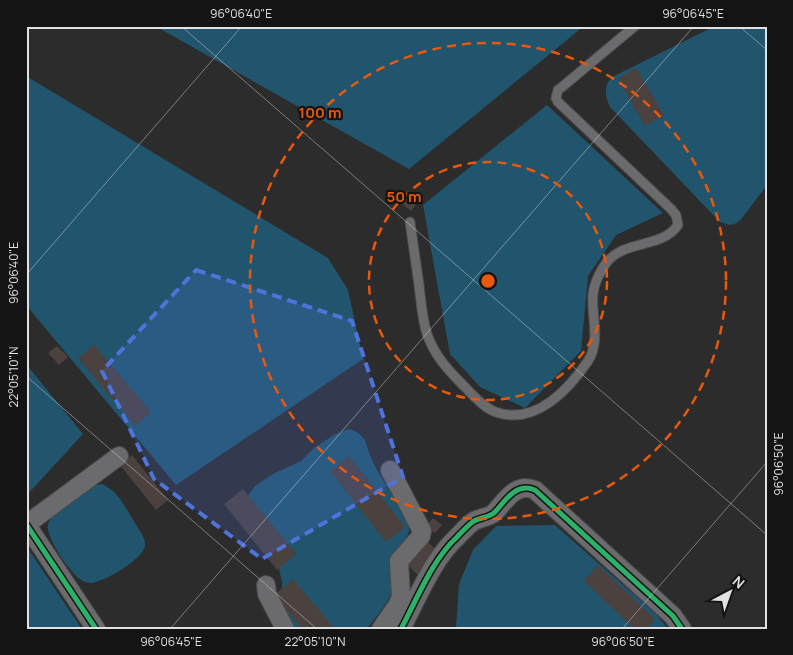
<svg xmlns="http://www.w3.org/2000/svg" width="793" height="655" font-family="Manrope,sans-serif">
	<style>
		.water { fill: #21556d }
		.building { fill: #4b413e }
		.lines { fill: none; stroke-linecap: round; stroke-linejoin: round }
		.service-casing { stroke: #4a4a4b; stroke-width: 11 }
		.minor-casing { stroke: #4a4a4b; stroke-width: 20 }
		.service { stroke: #6b6a6c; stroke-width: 9 }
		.minor { stroke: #6b6a6c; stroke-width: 18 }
		.cycleway-casing { stroke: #141415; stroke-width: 8 }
		.cycleway { stroke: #2db169; stroke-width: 5 }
		.marked { fill: #4e73db; fill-opacity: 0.2; stroke: #4e73db; stroke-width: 4; stroke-dasharray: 10 6; stroke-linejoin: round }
		.ticks { fill: none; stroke: #e1e1e3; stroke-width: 1; stroke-opacity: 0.45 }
		.ring { fill: none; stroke: #e8590c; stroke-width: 2.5; stroke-dasharray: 9 6 }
		.centre { fill: #e8590c; stroke: #141415; stroke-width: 2.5 }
		.ring-label { font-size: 15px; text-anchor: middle; font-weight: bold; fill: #e8590c; stroke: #141415; stroke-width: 4.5; stroke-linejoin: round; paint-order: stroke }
		.neatline { fill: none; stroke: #e1e1e3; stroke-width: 2 }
		.ticks-label { font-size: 12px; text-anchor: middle; fill: #e1e1e3 }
	</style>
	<rect width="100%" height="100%" fill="#2c2c2d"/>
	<path class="water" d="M 155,26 L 584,26 L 409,169 Z
		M 715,26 L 767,26 L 767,185 L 742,218 L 737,223 L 730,225 L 720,222 L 610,107 C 605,96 603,86 612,77 Z
		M 26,76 L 328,258 L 348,290 L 363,359 L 176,485 L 26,305 Z
		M 547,105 L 663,213 L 616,235 L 588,276 L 581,351 L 525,408 L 480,387 L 450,354 L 423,205 Z
		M 26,364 L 83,434 L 26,496 Z
		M 349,429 L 357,432 L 365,440 L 371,458 L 377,470 L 409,523 C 412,538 399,543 394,557 C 390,568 395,581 391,593 C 388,604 374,619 367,629 L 291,629 L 283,612 L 282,582 L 277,561 L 246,498 L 255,486 L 273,474 L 301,461 L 315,447 L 336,434 Z
		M 102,484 C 119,491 128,512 138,528 C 141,533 145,538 145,545 C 144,559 103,583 90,583 C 88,583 85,582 83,581 C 72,577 44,535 48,524 C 56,506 79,495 95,485 Z
		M 555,525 L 656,614 L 668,629 L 456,629 L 459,584 L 473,550 L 496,526 Z
		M 26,549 L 29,550 L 82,629 L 26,629 Z"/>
	<path class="building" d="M 636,68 L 664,115 L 645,126 L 618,79 Z
		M 406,198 L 416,205 L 411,211 L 401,203 Z
		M 94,345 L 151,412 L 135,426 L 78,358 Z
		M 57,346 L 68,357 L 59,365 L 48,353 Z
		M 132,455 L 168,500 L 156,510 L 120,465 Z
		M 349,456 L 405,527 L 386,542 L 330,471 Z
		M 243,489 L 296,554 L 277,570 L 224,504 Z
		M 433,518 L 442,525 L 435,533 L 426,526 Z
		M 423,538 L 439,552 L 419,576 L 403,561 Z
		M 598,565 L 655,619 L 647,629 L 634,629 L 584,581 Z
		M 293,579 L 335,629 L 302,629 L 274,595 Z"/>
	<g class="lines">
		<g class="service-casing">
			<path id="service" d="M 410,222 C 413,243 416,264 419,285 C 421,302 422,318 427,334 C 434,354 446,368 461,383 C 471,393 485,410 499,413 C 537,424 569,389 588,361 C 601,341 591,316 593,294 C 594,285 599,274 604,266 C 622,238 661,250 678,225 L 676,215 L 671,209 L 558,102 L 556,98 L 558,90 L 562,87 L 635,26"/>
		</g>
		<g class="minor-casing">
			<path id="minor" d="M 26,524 L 96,629
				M 27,524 L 119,456
				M 266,585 L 267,594 L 285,629
				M 381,629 L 397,606 L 401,597 L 399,561 L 421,536 L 422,531 L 390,470
				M 401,629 C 417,599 432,560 457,537 C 462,532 468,525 474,521 C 481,517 489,518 495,512 C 506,500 516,482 535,490 L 673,616 L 682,629"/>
		</g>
		<use href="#service" class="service"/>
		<use href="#minor" class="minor"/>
		<g class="cycleway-casing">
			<path id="cycleway" d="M 26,524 L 96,629
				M 401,629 C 417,599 432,560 457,537 C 462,532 468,525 474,521 C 481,517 489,518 495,512 C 506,500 516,482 535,490 L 673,616 L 682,629"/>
		</g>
		<use href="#cycleway" class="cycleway"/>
	</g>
	<path class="marked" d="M 196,270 L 352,321 L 403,477 L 262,559 L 154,479 L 102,371 Z"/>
	<path class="ticks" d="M 181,26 L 767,535M 739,26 L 767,50M 26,275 L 242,26M 26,376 L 317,629M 170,629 L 694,26M 622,629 L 767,462"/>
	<g class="ring">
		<circle cx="488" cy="281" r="119"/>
		<circle cx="488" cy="281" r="238"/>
	</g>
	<circle cx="488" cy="281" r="8" class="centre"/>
	<g class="ring-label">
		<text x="320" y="118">100 m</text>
		<text x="404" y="202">50 m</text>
	</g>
	<rect width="793" height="655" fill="none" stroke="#141415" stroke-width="55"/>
	<g transform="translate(730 592) rotate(41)" stroke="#141415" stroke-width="4" paint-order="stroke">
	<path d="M0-4L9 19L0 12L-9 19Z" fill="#e1e1e3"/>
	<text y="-8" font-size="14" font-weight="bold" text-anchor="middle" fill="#e1e1e3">N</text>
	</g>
	<rect x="28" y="28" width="738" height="600" class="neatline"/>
	<g class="ticks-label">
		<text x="241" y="18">96°06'40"E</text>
		<text x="693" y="18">96°06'45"E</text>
		<text transform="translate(14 273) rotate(-90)" y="4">96°06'40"E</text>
		<text transform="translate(14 377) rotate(-90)" y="4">22°05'10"N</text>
		<text transform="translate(779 464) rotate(-90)" y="4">96°06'50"E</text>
		<text x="171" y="646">96°06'45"E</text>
		<text x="315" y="646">22°05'10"N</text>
		<text x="623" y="646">96°06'50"E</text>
	</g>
</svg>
